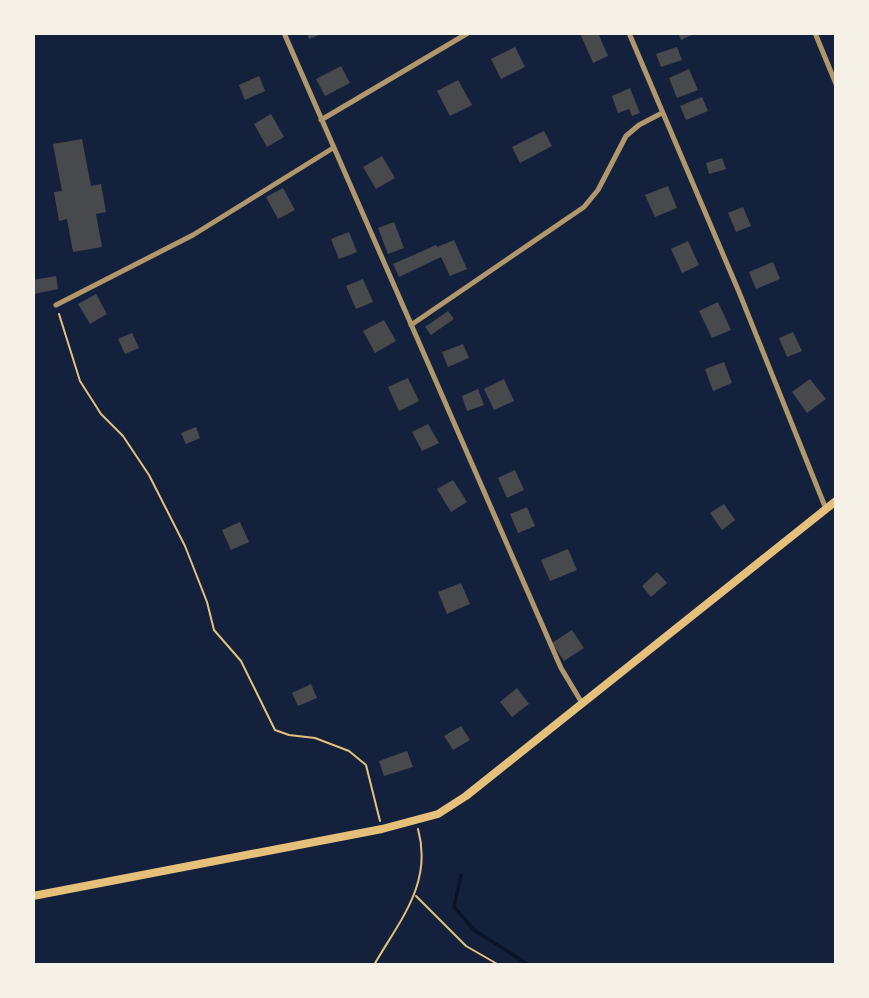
<svg xmlns="http://www.w3.org/2000/svg" width="869" height="998" font-family="Lato,sans-serif">
	<style>
		.lines { fill: none; stroke-linecap: round; stroke-linejoin: round }
		.stream { stroke: #0b132b; stroke-width: 3.5 }
		.building { fill: #48494c }
		.path { stroke: #e5c07b; stroke-width: 2 }
		.minor { stroke: #b1986c; stroke-width: 5 }
		.secondary { stroke: #e5c07b; stroke-width: 8 }
	</style>
	<rect width="100%" height="100%" fill="#14213d"/>
	<g class="lines">
		<path class="stream" d="M 461,875 L 454,907 L 474,930 L 529,965"/>
	</g>
	<path class="building" d="M 307,33 L 324,33 L 309,39 Z
		M 580,33 L 598,33 L 608,56 L 593,63 Z
		M 678,33 L 696,33 L 681,40 Z
		M 515,47 L 525,67 L 501,79 L 491,59 Z
		M 677,47 L 682,60 L 661,67 L 656,54 Z
		M 341,66 L 350,83 L 325,96 L 316,79 Z
		M 689,69 L 698,90 L 677,98 L 669,78 Z
		M 259,76 L 265,91 L 245,100 L 239,85 Z
		M 458,80 L 472,105 L 450,116 L 437,91 Z
		M 630,88 L 640,113 L 632,116 L 629,109 L 618,113 L 612,96 Z
		M 702,97 L 708,111 L 686,120 L 680,106 Z
		M 271,114 L 284,137 L 267,147 L 254,124 Z
		M 544,131 L 552,146 L 520,163 L 512,147 Z
		M 82,139 L 91,186 L 101,184 L 106,212 L 96,214 L 102,247 L 73,252 L 67,219 L 59,221 L 54,192 L 62,191 L 53,144 Z
		M 382,156 L 395,178 L 376,189 L 363,167 Z
		M 722,158 L 726,169 L 709,174 L 706,163 Z
		M 668,186 L 677,208 L 655,217 L 645,195 Z
		M 283,188 L 295,210 L 278,219 L 266,197 Z
		M 743,207 L 751,226 L 736,232 L 728,213 Z
		M 394,222 L 404,248 L 388,254 L 378,228 Z
		M 349,232 L 357,252 L 339,259 L 331,239 Z
		M 454,240 L 467,269 L 450,276 L 441,257 L 399,277 L 393,264 L 436,245 L 437,247 Z
		M 688,241 L 699,265 L 682,273 L 671,249 Z
		M 773,262 L 780,279 L 756,289 L 749,272 Z
		M 56,276 L 58,289 L 34,294 L 33,280 Z
		M 363,279 L 373,302 L 356,309 L 346,286 Z
		M 96,294 L 107,314 L 90,324 L 78,304 Z
		M 718,302 L 731,330 L 712,338 L 699,311 Z
		M 448,311 L 454,319 L 431,335 L 425,327 Z
		M 384,320 L 396,341 L 375,353 L 363,331 Z
		M 793,332 L 802,351 L 787,357 L 779,338 Z
		M 132,333 L 139,348 L 125,354 L 118,339 Z
		M 463,344 L 469,358 L 448,367 L 442,352 Z
		M 724,362 L 732,383 L 713,391 L 705,369 Z
		M 408,378 L 419,401 L 399,411 L 388,387 Z
		M 504,379 L 514,401 L 494,410 L 484,389 Z
		M 810,379 L 826,399 L 807,413 L 792,392 Z
		M 478,389 L 484,405 L 467,411 L 462,396 Z
		M 428,424 L 439,443 L 422,451 L 412,432 Z
		M 196,427 L 200,438 L 186,444 L 181,433 Z
		M 515,470 L 524,490 L 507,498 L 498,478 Z
		M 453,480 L 467,502 L 451,512 L 437,489 Z
		M 724,504 L 735,520 L 722,530 L 710,513 Z
		M 527,507 L 535,526 L 518,533 L 510,514 Z
		M 240,522 L 249,542 L 231,550 L 222,530 Z
		M 568,549 L 577,570 L 550,581 L 541,560 Z
		M 657,572 L 667,583 L 651,597 L 642,586 Z
		M 461,583 L 470,604 L 447,614 L 438,592 Z
		M 572,630 L 584,648 L 564,661 L 552,643 Z
		M 311,684 L 317,698 L 298,706 L 292,693 Z
		M 517,688 L 529,704 L 512,717 L 500,702 Z
		M 461,726 L 470,740 L 453,750 L 444,736 Z
		M 407,751 L 413,767 L 384,776 L 379,761 Z"/>
	<g class="lines">
		<path class="path" d="M 59,314 L 80,381 L 101,414 L 123,436 L 149,475 L 185,546 L 207,602 L 214,630 L 241,661 L 275,730 L 289,735 L 315,738 L 349,751 L 366,765 L 380,821
			M 416,896 L 466,946 L 499,965
			M 374,965 C 400,920 433,883 418,829"/>
		<path class="minor" d="M 284,33 L 561,668 L 582,703
			M 629,33 L 739,292 L 826,509
			M 815,33 L 836,84
			M 321,120 L 468,33
			M 56,305 L 193,235 L 333,148
			M 411,325 L 584,207 L 598,190 L 626,136 L 639,125 L 662,113"/>
		<path class="secondary" d="M 33,896 L 382,829 L 438,814 L 466,796 L 836,501"/>
	</g>
	<rect width="869" height="998" fill="none" stroke="#f6f1e7" stroke-width="70"/>
</svg>
